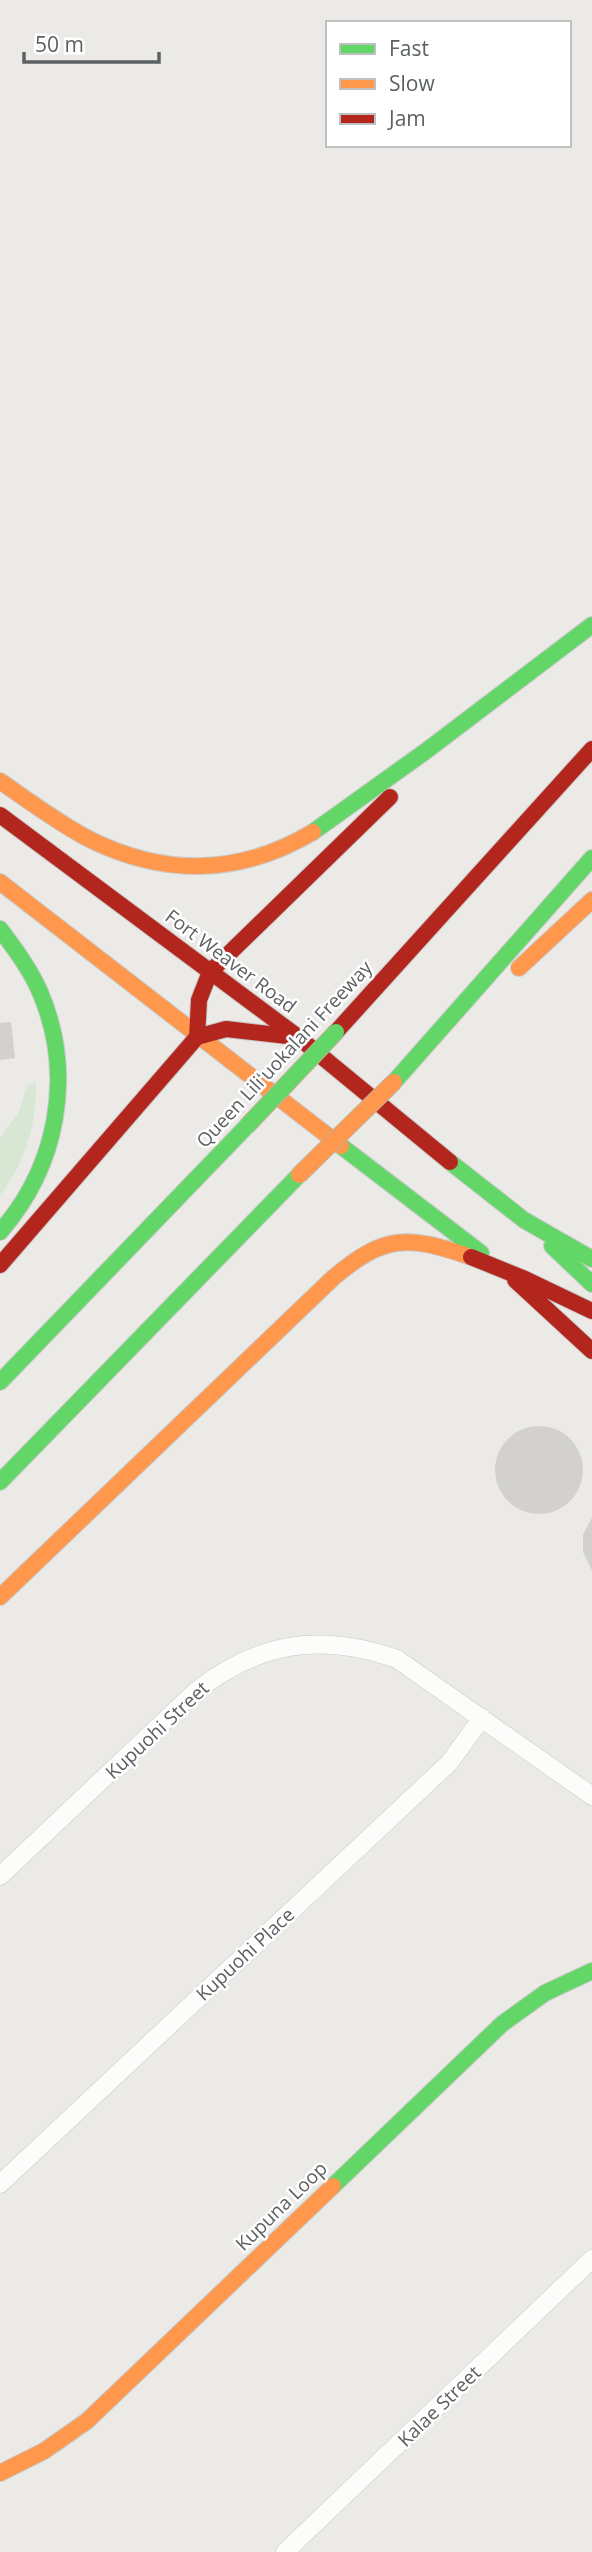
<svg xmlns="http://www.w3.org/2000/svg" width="592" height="2552" font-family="'Open Sans',sans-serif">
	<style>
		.green { fill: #d7e7d3 }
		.building { fill: #d2d1d0 }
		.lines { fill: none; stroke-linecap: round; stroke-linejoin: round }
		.street-casing { stroke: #c8c9c9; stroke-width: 19 }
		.fast-casing { stroke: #c8c9c8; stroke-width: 18 }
		.slow-casing { stroke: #c8c9c8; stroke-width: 18 }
		.jam-casing { stroke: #c8c9c8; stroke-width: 18 }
		.street { stroke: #fcfcfb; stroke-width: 18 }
		.fast { stroke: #63d668; stroke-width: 16 }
		.slow { stroke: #ff974d; stroke-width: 16 }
		.jam { stroke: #b3261e; stroke-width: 16 }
		.fast-bridge-casing { stroke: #c1b096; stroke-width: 18; stroke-linecap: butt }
		.slow-bridge-casing { stroke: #c1b096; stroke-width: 18; stroke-linecap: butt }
		.fast-bridge { stroke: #63d668; stroke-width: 16 }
		.slow-bridge { stroke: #ff974d; stroke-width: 16 }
		.labels { text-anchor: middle; stroke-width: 5; stroke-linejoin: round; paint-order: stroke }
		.street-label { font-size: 19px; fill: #5c6164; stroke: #fff }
	</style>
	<rect width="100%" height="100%" fill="#eceae7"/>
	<path class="green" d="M 36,1083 C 37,1123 25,1163 0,1195 L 0,1138 L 19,1112 L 27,1085 Z"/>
	<path class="building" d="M 11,1022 L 15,1058 L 0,1060 L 0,1023 Z
		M495 1470a44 44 0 1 1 88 0a44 44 0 1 1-88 0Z
		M 592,1517 L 592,1571 L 583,1552 L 583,1535 Z"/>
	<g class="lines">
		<g class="street-casing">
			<path id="street" d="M 0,1876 L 195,1692 C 258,1642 321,1632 397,1659 L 592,1796
				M 0,2184 L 449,1763 L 482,1718
				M 285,2552 L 592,2259"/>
		</g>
		<g class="fast-casing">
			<path id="fast" d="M 313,832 L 426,751 L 592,625
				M 0,929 C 15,949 30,969 40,992 C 75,1074 58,1166 0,1232
				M 394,1082 L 592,858
				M 341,1146 L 481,1253
				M 450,1162 L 524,1220 L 592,1259
				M 552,1246 L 592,1284
				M 0,1382 L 247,1126
				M 0,1482 L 299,1175
				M 333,2186 L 502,2024 L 545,1993 L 592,1971"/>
		</g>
		<g class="slow-casing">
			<path id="slow" d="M 0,781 C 29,801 58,823 89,839 C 165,877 241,875 313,832
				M 0,882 L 341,1146
				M 519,968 L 592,900
				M 0,1597 L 333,1278 C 385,1234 408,1235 471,1257
				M 0,2473 L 44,2451 L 87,2421 L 333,2186"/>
		</g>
		<g class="jam-casing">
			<path id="jam" d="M 0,815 L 298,1037 L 450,1162
				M 336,1032 L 592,749
				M 197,1037 L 199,1000 L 210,972 L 390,797
				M 471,1257 L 525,1279 L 592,1311
				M 0,1265 L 197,1037 L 226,1029 L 296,1037
				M 515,1280 L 592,1351"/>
		</g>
		<use href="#street" class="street"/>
		<use href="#fast" class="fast"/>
		<use href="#slow" class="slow"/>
		<use href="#jam" class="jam"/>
		<g class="fast-bridge-casing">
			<path id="fast-bridge" d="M 247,1126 L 336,1032"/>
		</g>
		<g class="slow-bridge-casing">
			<path id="slow-bridge" d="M 299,1175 L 394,1082"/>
		</g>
		<use href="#fast-bridge" class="fast-bridge"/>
		<use href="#slow-bridge" class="slow-bridge"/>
	</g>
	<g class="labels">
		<g class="street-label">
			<text transform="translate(231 961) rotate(37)" y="7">Fort Weaver Road</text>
			<text transform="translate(284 1054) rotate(-47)" y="7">Queen Liliʻuokalani Freeway</text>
			<text transform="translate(157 1730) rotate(-43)" y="7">Kupuohi Street</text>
			<text transform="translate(245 1954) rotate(-43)" y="7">Kupuohi Place</text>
			<text transform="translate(281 2206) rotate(-44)" y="7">Kupuna Loop</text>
			<text transform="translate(439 2406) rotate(-44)" y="7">Kalae Street</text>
		</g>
	</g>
	<rect x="326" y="21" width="245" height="126" fill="#ffffff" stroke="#bec0c1" stroke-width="2"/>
	<rect x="340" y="44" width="35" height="10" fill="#63d668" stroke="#bec0c1" stroke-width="2"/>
	<text x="389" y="56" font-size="21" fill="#5c6164">Fast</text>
	<rect x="340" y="79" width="35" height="10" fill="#ff974d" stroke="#bec0c1" stroke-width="2"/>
	<text x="389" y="91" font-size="21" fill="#5c6164">Slow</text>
	<rect x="340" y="114" width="35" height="10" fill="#b3261e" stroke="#bec0c1" stroke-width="2"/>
	<text x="389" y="126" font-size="21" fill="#5c6164">Jam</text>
	<path d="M24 52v10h135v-10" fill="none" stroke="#5c6164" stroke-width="3.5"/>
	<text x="35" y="52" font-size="21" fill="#5c6164" stroke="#ffffff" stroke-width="5" paint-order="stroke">50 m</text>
</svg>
